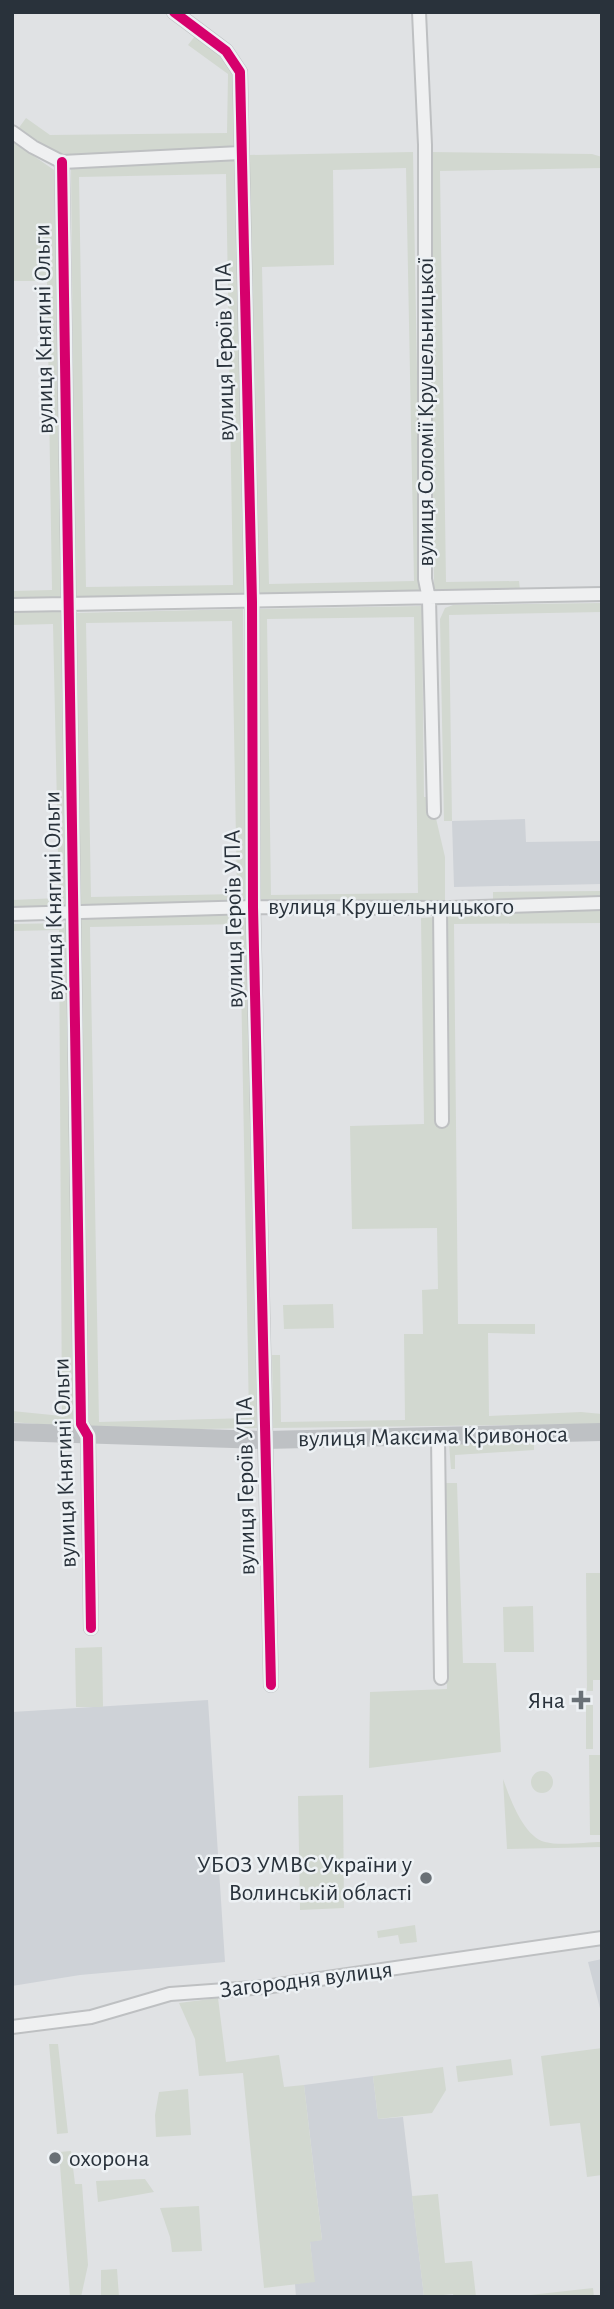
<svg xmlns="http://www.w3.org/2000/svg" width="614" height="2309" font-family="'Alegreya Sans',sans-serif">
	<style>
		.built { fill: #ced2d7 }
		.green { fill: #d2d8d0; fill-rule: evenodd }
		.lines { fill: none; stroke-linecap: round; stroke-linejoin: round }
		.street-casing { stroke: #bec0c2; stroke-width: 16 }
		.street { stroke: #eff0f1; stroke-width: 12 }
		.secondary { stroke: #bec1c4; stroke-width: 18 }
		.cycleway-casing { stroke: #edf1f4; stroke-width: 15 }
		.cycleway { stroke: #d6006c; stroke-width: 10 }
		.poi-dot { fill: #697076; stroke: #edf1f4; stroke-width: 2.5 }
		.labels { text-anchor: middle; stroke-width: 5; stroke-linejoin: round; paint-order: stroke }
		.street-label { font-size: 24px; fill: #29323b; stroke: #edf1f4 }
		.poi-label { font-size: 24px; fill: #29323b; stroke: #edf1f4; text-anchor: end }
	</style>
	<rect width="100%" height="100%" fill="#e0e2e4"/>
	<path class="built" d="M 525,819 L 526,842 L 602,841 L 602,884 L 454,887 L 452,821 Z
		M 208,1700 L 225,1962 L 80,1975 L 12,1986 L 12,1712 Z
		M 602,1959 L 602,2016 L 588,1962 Z
		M 373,2076 L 378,2119 L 403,2117 L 424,2297 L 296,2297 L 295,2284 L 314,2281 L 310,2241 L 322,2240 L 304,2085 Z"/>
	<path class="green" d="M 195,36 L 220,53 L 235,72 L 234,148 L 63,156 L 18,129 L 26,118 L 50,135 L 227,133 L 228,74 L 188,45 Z
		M 12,141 L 54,170 L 58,185 L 62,598 L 12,600 L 12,591 L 52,590 L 47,281 L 12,281 Z
		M 413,152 L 421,592 L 256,596 L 248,155 ZM 406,168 L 414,581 L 269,584 L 262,267 L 334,265 L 333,170 Z
		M 430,152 L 592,154 L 602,157 L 602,168 L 440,171 L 446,582 L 519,581 L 520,590 L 434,590 Z
		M 235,157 L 246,595 L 75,598 L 71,165 ZM 226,174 L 233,585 L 86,587 L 79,177 Z
		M 602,603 L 602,612 L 449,615 L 452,821 L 444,821 L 440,619 L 445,608 L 453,605 Z
		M 422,606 L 424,797 L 431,797 L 445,857 L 445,903 L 260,903 L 256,609 ZM 414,617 L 418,893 L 271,895 L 267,619 Z
		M 63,609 L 66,907 L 12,908 L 12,900 L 59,898 L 53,624 L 12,625 L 12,611 Z
		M 243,609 L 247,904 L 81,908 L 76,613 ZM 232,621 L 237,894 L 91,897 L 86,623 Z
		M 602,891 L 602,898 L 493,901 L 493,892 Z
		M 602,908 L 602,923 L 454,924 L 458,1324 L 535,1324 L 535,1334 L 488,1333 L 489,1416 L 581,1412 L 602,1414 L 602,1424 L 273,1428 L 272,1355 L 280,1355 L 281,1422 L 405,1420 L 404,1334 L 423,1334 L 422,1290 L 438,1289 L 437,1228 L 352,1229 L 350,1126 L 424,1124 L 421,918 L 436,917 L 438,1127 L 447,1127 L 447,912 Z
		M 248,914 L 257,1428 L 89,1431 L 79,917 ZM 240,924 L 249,1418 L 99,1422 L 90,927 Z
		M 67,923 L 75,1427 L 12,1422 L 12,1411 L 62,1416 L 59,930 L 12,931 L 12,924 Z
		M 333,1304 L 334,1328 L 284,1329 L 283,1305 Z
		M 534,1439 L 534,1450 L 455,1455 L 455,1469 L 451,1469 L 449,1444 Z
		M 442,1483 L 457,1483 L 463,1663 L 496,1663 L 501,1752 L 369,1768 L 370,1692 L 447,1689 Z
		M 586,1573 L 600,1573 L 601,1680 L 593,1680 L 593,1691 L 587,1691 Z
		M 533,1606 L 534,1652 L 504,1652 L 503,1607 Z
		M 102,1647 L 103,1707 L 76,1707 L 75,1648 Z
		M 586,1705 L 593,1705 L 593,1749 L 586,1749 Z
		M 589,1755 L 602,1755 L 602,1835 L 590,1835 Z
		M531 1782a11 11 0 1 1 22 0a11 11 0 1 1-22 0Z
		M 503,1779 C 510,1798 523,1836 545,1842 C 560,1846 586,1842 602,1842 L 602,1847 L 507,1849 Z
		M 343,1795 L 344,1908 L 300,1910 L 298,1796 Z
		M 415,1925 L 417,1942 L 400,1944 L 398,1935 L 378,1938 L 377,1931 Z
		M 218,1998 L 226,2062 L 279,2055 L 284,2087 L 304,2085 L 322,2240 L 310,2242 L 315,2282 L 264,2288 L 243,2073 L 199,2076 L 195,2039 L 179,2003 Z
		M 49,2044 L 58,2044 L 68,2133 L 57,2134 Z
		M 602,2048 L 602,2175 L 587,2177 L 580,2123 L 550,2126 L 541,2056 Z
		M 511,2059 L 513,2075 L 458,2082 L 456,2066 Z
		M 443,2067 L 446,2090 L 432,2113 L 378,2119 L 373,2076 Z
		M 188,2089 L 191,2135 L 156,2137 L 155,2115 L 159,2092 Z
		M 71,2151 L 75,2184 L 82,2184 L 88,2265 L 81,2297 L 70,2297 L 59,2152 Z
		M 145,2179 L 154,2192 L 98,2202 L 96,2181 Z
		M 438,2194 L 445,2263 L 472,2261 L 476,2297 L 454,2297 L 453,2294 L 424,2297 L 412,2196 Z
		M 199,2206 L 202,2251 L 172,2252 L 170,2237 L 160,2208 Z
		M 117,2269 L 119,2297 L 101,2297 L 101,2270 Z
		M 593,2288 L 594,2297 L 512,2297 Z"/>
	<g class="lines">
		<g class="street-casing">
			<path id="street" d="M 174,12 L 226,51 L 240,72 L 252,602 L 253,907 L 271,1685
				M 419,12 L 425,145 L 425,579 L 429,599 L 434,812
				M 12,132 L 33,147 L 62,162 L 240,153
				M 62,162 L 81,1424 L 88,1436 L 91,1628
				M 12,605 L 602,594
				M 440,908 L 442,1121
				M 12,914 L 253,907 L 450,908 L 602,903
				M 438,1437 L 441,1678
				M 12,2027 L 91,2017 L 170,1994 L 265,1987 L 602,1938"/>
		</g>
		<use href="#street" class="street"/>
		<path class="secondary" d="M 12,1432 L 265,1440 L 602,1432"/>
		<g class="cycleway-casing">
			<path id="cycleway" d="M 174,12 L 226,51 L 240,72 L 252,602 L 253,907 L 271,1685
				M 62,162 L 81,1424 L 88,1436 L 91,1628"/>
		</g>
		<use href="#cycleway" class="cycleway"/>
	</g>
	<g class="poi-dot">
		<path d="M577.5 1689.5h7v7h7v7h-7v7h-7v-7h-7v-7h7z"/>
		<circle cx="426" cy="1878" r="7"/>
		<circle cx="55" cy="2158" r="7"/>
	</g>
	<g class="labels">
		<g class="street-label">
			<text transform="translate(43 329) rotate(-91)" y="8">вулиця Княгині Ольги</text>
			<text transform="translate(224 352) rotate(-91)" y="8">вулиця Героїв УПА</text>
			<text transform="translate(425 412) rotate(-90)" y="8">вулиця Соломії Крушельницької</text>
			<text transform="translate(53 896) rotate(-91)" y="8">вулиця Княгині Ольги</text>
			<text x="391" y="914">вулиця Крушельницького</text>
			<text transform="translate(233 919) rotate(-91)" y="8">вулиця Героїв УПА</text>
			<text transform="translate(433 1436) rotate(-1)" y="8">вулиця Максима Кривоноса</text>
			<text transform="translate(64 1463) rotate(-92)" y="8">вулиця Княгині Ольги</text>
			<text transform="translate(245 1486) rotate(-91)" y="8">вулиця Героїв УПА</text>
			<text transform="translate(306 1979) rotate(-7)" y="8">Загородня вулиця</text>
		</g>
		<g class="poi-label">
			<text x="565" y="1708">Яна</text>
			<text x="412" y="1872">УБОЗ УМВС України у<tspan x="412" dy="28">Волинськiй області</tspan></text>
			<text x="69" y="2166" text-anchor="start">охорона</text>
		</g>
	</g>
	<rect width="614" height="2309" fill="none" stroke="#29323b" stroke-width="28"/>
</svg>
